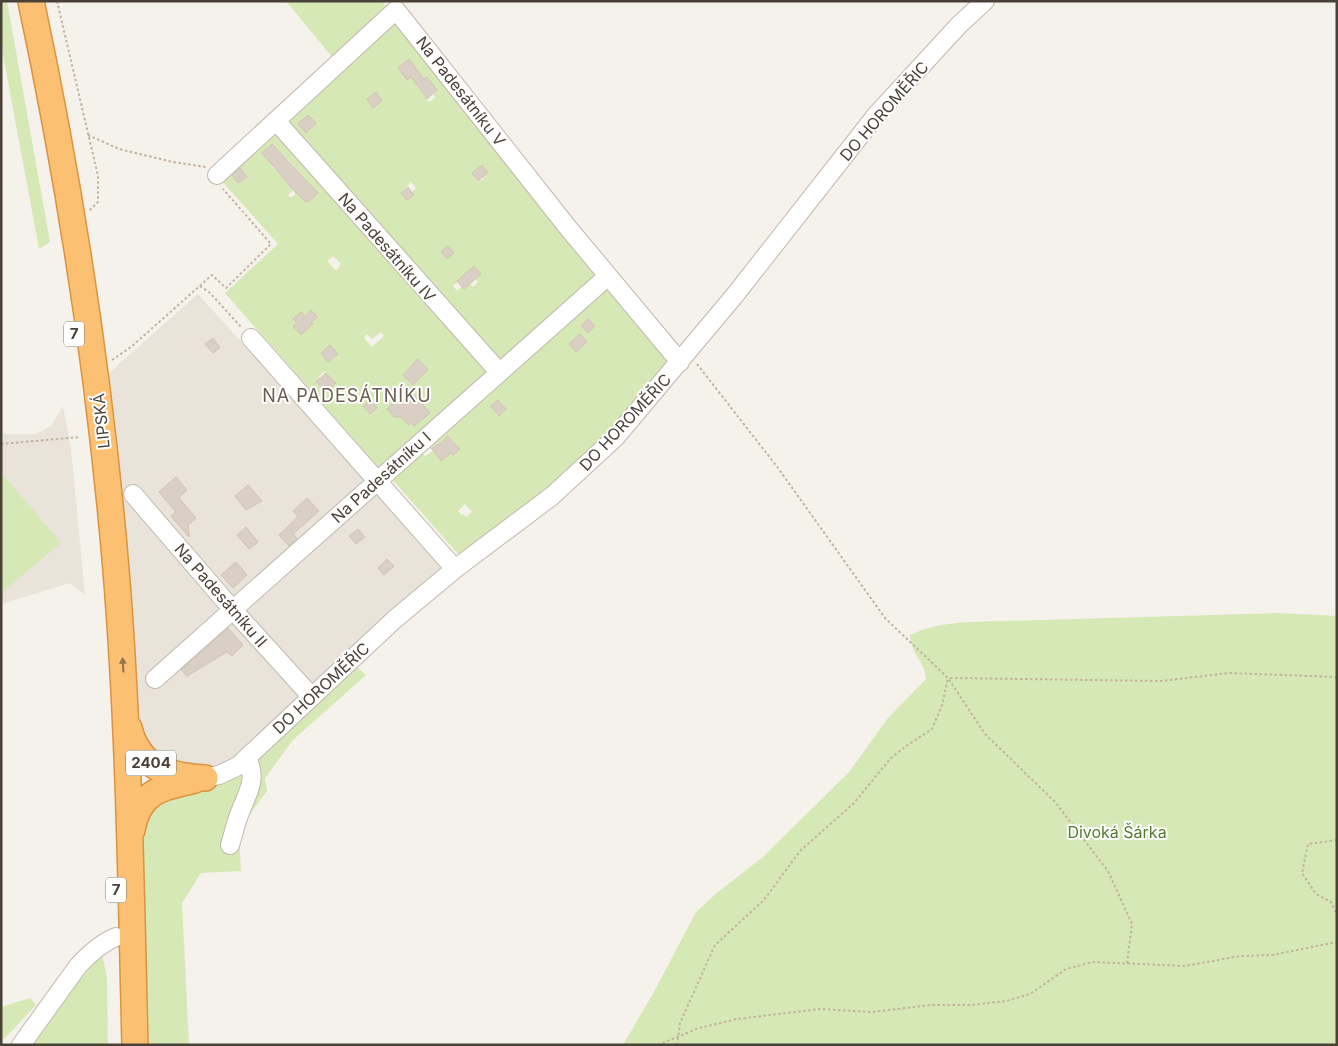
<svg xmlns="http://www.w3.org/2000/svg" width="1338" height="1046" font-family="Inter,sans-serif">
	<style>
		.residential { fill: #e9e3da }
		.green { fill: #d6e8b5; fill-rule: evenodd }
		.building { fill: #dacfc4; stroke: #d2c3b4 }
		.lines { fill: none; stroke-linecap: round; stroke-linejoin: round }
		.minor-casing { stroke: #c1b8ae; stroke-width: 20 }
		.highway-casing { stroke: #dc933f; stroke-width: 28 }
		.path { stroke: #c3b39f; stroke-width: 2; stroke-dasharray: 2.5 2.5; stroke-linecap: butt }
		.minor { stroke: #fff; stroke-width: 18 }
		.highway { stroke: #fbc071; stroke-width: 25 }
		.oneway { fill: #91744f }
		.labels { text-anchor: middle; stroke-width: 4; stroke-linejoin: round; paint-order: stroke }
		.shield { fill: #fff; stroke: #807b74; stroke-width: 1 }
		.shield-label { font-size: 15px; font-weight: bold; fill: #4a4239 }
		.street-label { font-size: 16px; fill: #4a4239; stroke: #fff }
		.park-label { font-size: 16px; fill: #527c2c; stroke: #fff }
		.neighbourhood-label { font-size: 18px; letter-spacing: 1px; fill: #6d5e50; stroke: #fff }
	</style>
	<rect width="100%" height="100%" fill="#f5f1eb"/>
	<path class="residential" d="M 198,294 L 446,568 L 296,700 L 226,765 L 213,771 L 176,768 L 139,744 L 109,374 L 120,363 Z
		M 63,406 L 71,449 L 85,595 L 70,583 L 1,604 L 1,433 L 6,434 L 36,434 L 51,426 Z"/>
	<path class="green" d="M 1,1 L 7,1 L 50,242 L 39,249 L 1,44 Z
		M 286,1 L 382,1 L 388,9 L 333,58 Z
		M 397,19 L 600,274 L 500,362 L 284,121 ZM 409,59 L 407,80 L 398,68 ZM 427,77 L 437,90 L 433,94 L 435,98 L 429,102 L 416,85 ZM 375,92 L 382,101 L 373,107 L 367,99 ZM 308,115 L 316,123 L 305,132 L 298,124 ZM 483,166 L 488,172 L 482,177 L 484,179 L 477,182 L 473,173 ZM 411,182 L 416,188 L 412,192 L 414,195 L 407,200 L 401,193 ZM 475,279 L 478,282 L 473,287 L 470,283 L 462,286 L 457,291 L 453,286 L 458,282 Z
		M 273,130 L 490,371 L 380,469 L 225,293 L 278,244 L 220,179 ZM 272,144 L 282,154 L 272,164 L 262,153 ZM 282,154 L 294,166 L 282,177 L 271,165 ZM 239,168 L 246,177 L 238,183 L 231,174 ZM 297,170 L 318,193 L 306,202 L 301,197 L 299,190 L 291,198 L 288,195 L 297,186 L 289,178 ZM 333,256 L 341,264 L 336,271 L 327,261 ZM 311,310 L 317,317 L 311,323 L 312,325 L 301,335 L 294,326 L 297,323 L 293,319 L 305,316 ZM 381,332 L 384,336 L 372,347 L 364,338 L 367,334 L 372,339 ZM 330,345 L 338,354 L 330,361 L 321,353 ZM 418,360 L 428,370 L 417,381 L 413,378 L 409,381 L 403,375 ZM 325,371 L 335,383 L 325,392 L 316,382 L 320,378 L 318,377 ZM 369,400 L 377,408 L 370,414 L 363,406 ZM 405,401 L 430,413 L 414,426 L 401,417 L 394,417 L 387,409 L 392,404 Z
		M 608,285 L 672,362 L 610,434 L 546,494 L 460,556 L 391,478 ZM 588,319 L 595,326 L 588,333 L 581,326 ZM 580,335 L 587,342 L 576,352 L 569,344 ZM 498,400 L 506,409 L 500,415 L 491,406 ZM 449,436 L 460,449 L 453,455 L 442,443 ZM 437,445 L 447,456 L 433,451 L 425,456 L 422,453 L 428,447 ZM 465,504 L 472,512 L 466,517 L 463,514 L 461,515 L 458,511 Z
		M 1,472 L 61,543 L 1,593 Z
		M 1277,613 L 1337,616 L 1337,1045 L 623,1045 L 654,992 L 696,912 L 718,892 L 763,857 L 850,771 L 888,718 L 926,679 C 926,669 919,660 914,651 C 912,646 911,640 910,635 C 929,626 949,623 970,622 Z
		M 357,667 L 366,675 L 293,740 L 265,778 L 267,791 L 250,814 L 239,838 L 241,871 L 201,873 L 182,903 L 189,1045 L 149,1045 L 143,864 L 144,827 L 153,810 L 181,792 L 212,787 L 243,775 L 348,673 Z
		M 102,954 L 107,978 L 108,1045 L 30,1045 L 57,1007 Z
		M 30,998 L 36,1005 L 5,1038 L 1,1040 L 1,1007 Z"/>
	<path class="building" d="M 409,59 L 424,79 L 427,77 L 437,90 L 427,99 L 411,77 L 407,80 L 398,68 Z
		M 376,92 L 382,101 L 373,108 L 367,99 Z
		M 308,115 L 316,123 L 306,133 L 298,124 Z
		M 272,144 L 318,193 L 309,201 L 306,202 L 296,193 L 262,153 Z
		M 482,165 L 488,172 L 478,181 L 472,173 Z
		M 240,168 L 247,177 L 238,183 L 232,175 Z
		M 408,187 L 414,195 L 407,200 L 401,193 Z
		M 448,246 L 454,253 L 447,259 L 441,252 Z
		M 474,266 L 481,274 L 464,289 L 457,281 Z
		M 311,310 L 317,317 L 311,323 L 313,324 L 301,335 L 293,326 L 297,323 L 293,319 L 301,312 L 305,316 Z
		M 588,319 L 595,326 L 588,333 L 581,326 Z
		M 580,334 L 587,342 L 576,352 L 569,344 Z
		M 213,338 L 220,348 L 213,353 L 205,344 Z
		M 330,345 L 338,354 L 328,362 L 321,353 Z
		M 418,359 L 428,370 L 413,385 L 403,375 Z
		M 326,373 L 336,383 L 326,392 L 316,382 Z
		M 413,394 L 430,413 L 414,426 L 411,423 L 409,425 L 401,417 L 394,417 L 387,409 L 392,404 L 405,401 Z
		M 370,400 L 377,408 L 370,414 L 363,406 Z
		M 498,400 L 506,409 L 499,416 L 491,406 Z
		M 448,436 L 460,449 L 453,455 L 451,453 L 441,461 L 431,448 L 440,444 Z
		M 176,477 L 187,490 L 179,498 L 196,518 L 188,525 L 189,537 L 171,516 L 176,512 L 159,492 Z
		M 248,485 L 262,501 L 246,510 L 235,496 Z
		M 307,498 L 319,511 L 293,534 L 297,538 L 289,546 L 279,535 L 298,517 L 293,511 Z
		M 246,527 L 258,542 L 249,549 L 237,535 Z
		M 358,529 L 365,537 L 356,544 L 349,536 Z
		M 387,559 L 394,566 L 384,575 L 378,568 Z
		M 236,562 L 247,575 L 233,588 L 221,575 Z
		M 228,628 L 243,645 L 232,656 L 227,652 L 225,653 L 187,676 L 181,670 Z"/>
	<g class="lines">
		<g class="minor-casing">
			<path id="minor" d="M 277,122 L 499,372
				M 217,175 L 396,10 L 569,229 L 680,362
				M 251,338 L 455,569
				M 133,494 L 233,610 L 311,696
				M 155,679 L 608,276
				M 205,778 L 219,775 L 238,766 L 395,619 L 455,569 L 552,496 L 615,438 L 735,295 L 877,114 L 959,25 L 985,1
				M 230,845 C 233,836 235,826 238,818 C 245,796 259,781 247,758
				M 21,1045 L 78,966 C 89,954 101,943 116,937"/>
		</g>
		<g class="highway-casing">
			<path id="highway" d="M 31,1 C 71,189 100,379 116,570 C 129,728 131,887 135,1045
				M 129,728 C 139,768 168,776 205,778
				M 132,830 C 139,791 161,788 195,780"/>
		</g>
		<path class="path" d="M 57,1 L 98,176 L 98,202 L 89,211
			M 88,135 L 119,149 L 173,162 L 206,167
			M 200,286 L 210,293 L 242,328
			M 112,360 L 131,347 L 212,275 L 226,288 L 271,244 L 223,189
			M 697,364 L 778,468 L 885,618 L 948,678 L 985,734 L 1055,802 L 1108,871 L 1132,924 L 1127,963
			M 1,444 L 80,437
			M 950,678 L 1161,681 L 1229,673 L 1337,677
			M 1337,840 L 1308,844 L 1302,873 L 1316,894 L 1331,902 L 1337,915
			M 658,1045 L 699,1028 L 737,1019 L 820,1009 L 872,1012 L 931,1005 L 970,1005 L 1006,1001 L 1030,994 L 1066,969 L 1093,962 L 1185,966 L 1240,956 L 1273,955 L 1337,942
			M 677,1045 L 680,1023 L 715,945 L 764,900 L 800,851 L 854,803 L 890,759 L 906,746 L 932,729 L 942,705 L 948,678"/>
		<use href="#minor" class="minor"/>
		<use href="#highway" class="highway"/>
	</g>
	<defs><path id="oneway-solid" d="M-6-.8H1V-3.2L6.5 0L1 3.2V.8H-6Z" transform="scale(1.25)"/></defs>
	<use class="oneway" href="#oneway-solid" transform="translate(123 665) rotate(-94)"/>
	<g class="labels">
		<g class="shield">
			<rect x="64" y="321.5" width="20" height="25" rx="4"/>
			<rect x="126" y="750.5" width="50" height="25" rx="4"/>
			<rect x="106" y="877.5" width="20" height="25" rx="4"/>
		</g>
		<g class="shield-label">
			<text x="74" y="339">7</text>
			<text x="151" y="768">2404</text>
			<text x="116" y="895">7</text>
		</g>
		<g class="street-label">
			<text transform="translate(461 91) rotate(52)" y="6">Na Padesátníku Ⅴ</text>
			<text transform="translate(884 111) rotate(-49)" y="6">DO HOROMĚŘIC</text>
			<text transform="translate(387 247) rotate(49)" y="6">Na Padesátníku Ⅳ</text>
			<text transform="translate(101 421) rotate(-96)" y="6">LIPSKÁ</text>
			<text transform="translate(625 422) rotate(-47)" y="6">DO HOROMĚŘIC</text>
			<text transform="translate(381 477) rotate(-42)" y="6">Na Padesátníku Ⅰ</text>
			<text transform="translate(221 595) rotate(49)" y="6">Na Padesátníku Ⅱ</text>
			<text transform="translate(321 688) rotate(-43)" y="6">DO HOROMĚŘIC</text>
		</g>
		<g class="park-label">
			<text x="1117" y="838">Divoká Šárka</text>
		</g>
		<g class="neighbourhood-label">
			<text x="347" y="402">NA PADESÁTNÍKU</text>
		</g>
	</g>
	<rect width="1338" height="1046" fill="none" stroke="#4a4239" stroke-width="5"/>
</svg>
